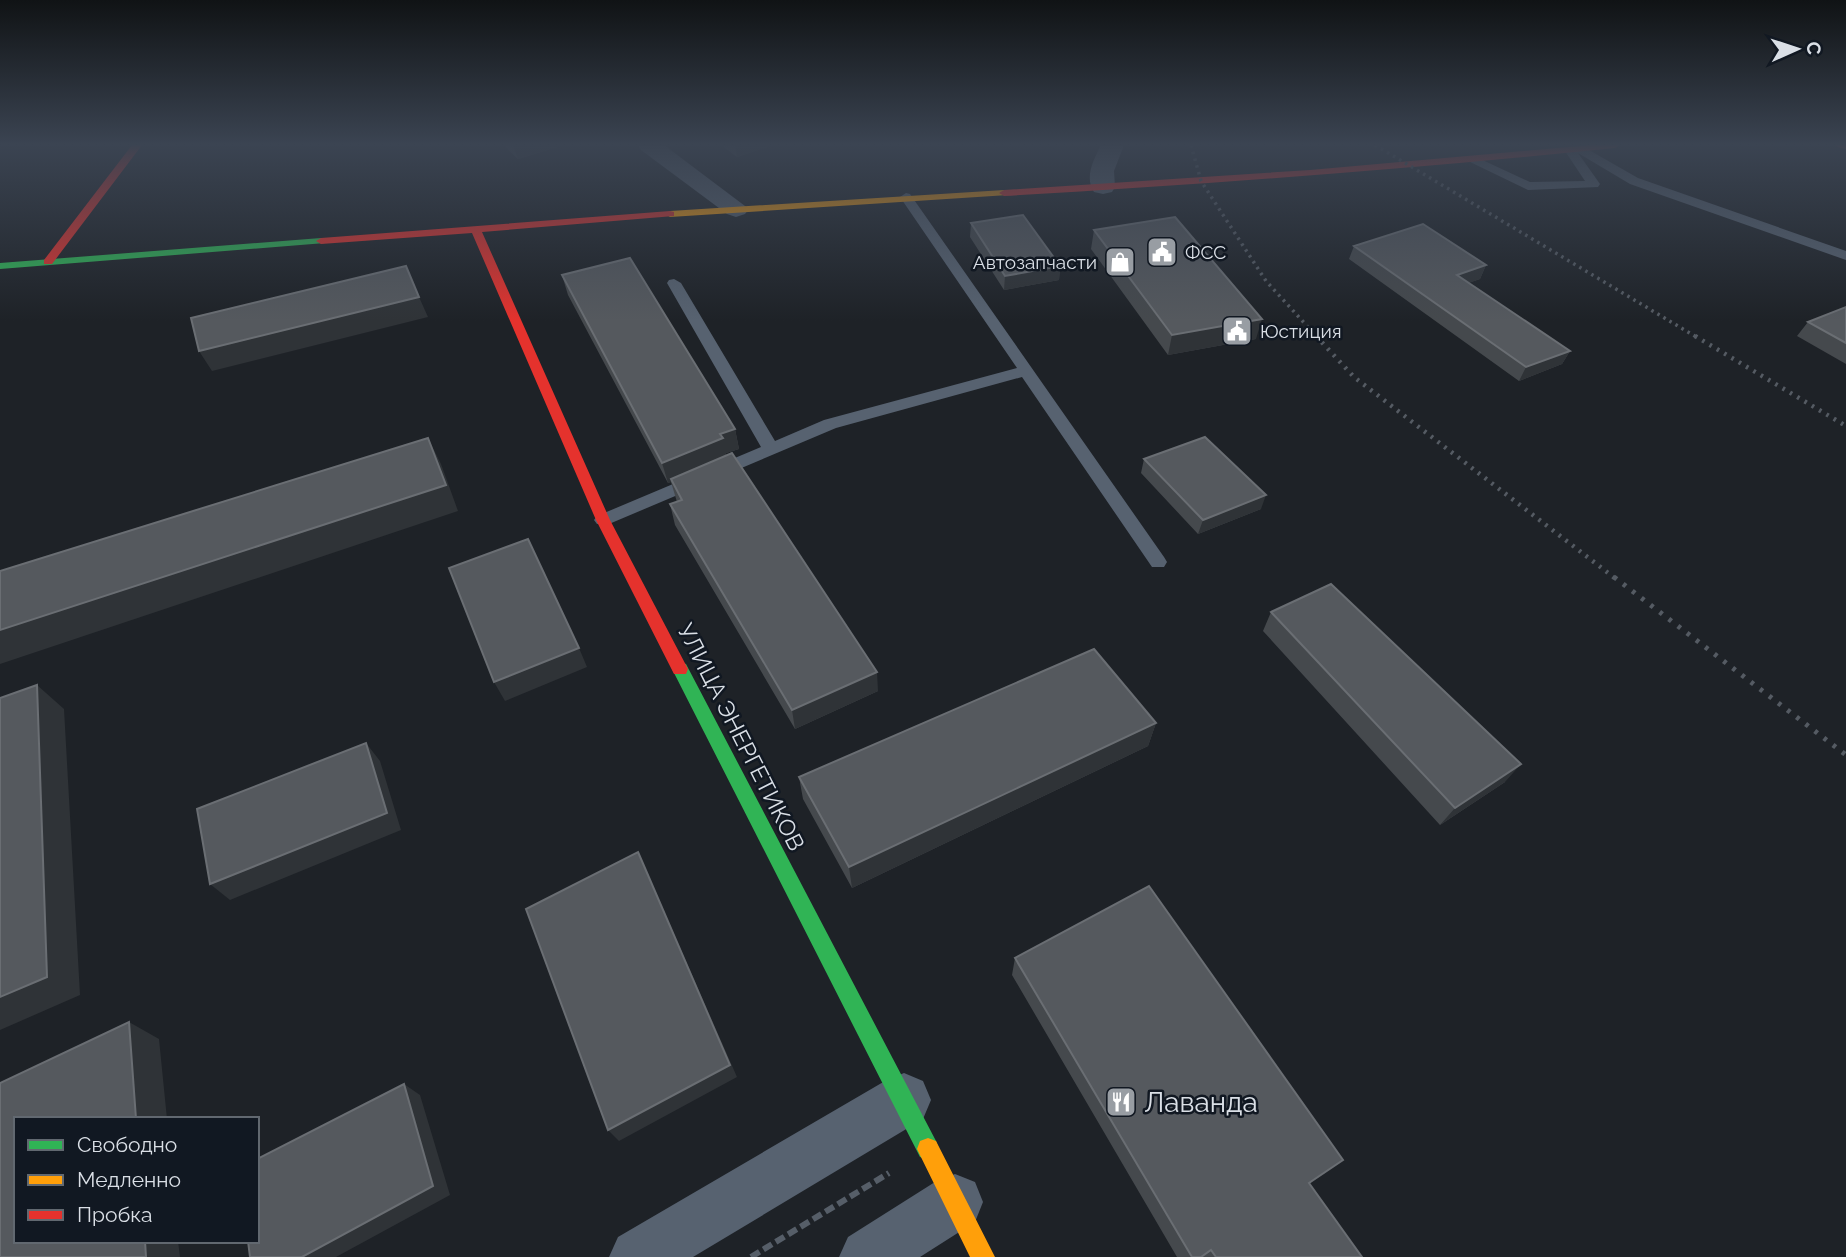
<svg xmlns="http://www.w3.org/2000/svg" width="1846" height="1257" font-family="Raleway,sans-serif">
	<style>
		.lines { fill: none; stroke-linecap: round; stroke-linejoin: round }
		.path { stroke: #565e68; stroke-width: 6; stroke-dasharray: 10 4.5; stroke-linecap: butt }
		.lane { fill: #576270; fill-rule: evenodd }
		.street { fill: #576270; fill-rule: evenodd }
		.fast { fill: #30b455; fill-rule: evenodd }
		.slow { fill: #ff9f0a; fill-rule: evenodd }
		.jam { fill: #e5322d; fill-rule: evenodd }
		.rail-far2 { stroke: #555b63; stroke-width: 3.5; stroke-dasharray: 2.5 4.5; stroke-linecap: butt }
		.rail-far1 { stroke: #555b63; stroke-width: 4.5; stroke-dasharray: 2.5 6; stroke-linecap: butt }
		.rail { stroke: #555b63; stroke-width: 5; stroke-dasharray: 3.5 8; stroke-linecap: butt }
		.wall { fill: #45494d }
		.shaded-wall { fill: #2f3337 }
		.building { fill: #55595e; stroke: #6a6e73; stroke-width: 2 }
		.labels { text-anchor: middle; stroke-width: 5; stroke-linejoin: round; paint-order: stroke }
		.far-poi-label { font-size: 19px; fill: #dadfe6; stroke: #111822; text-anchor: start }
		.street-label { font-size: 23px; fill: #dadfe6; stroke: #111822 }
		.near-poi-label { font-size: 28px; fill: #dadfe6; stroke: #111822; text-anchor: start }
	</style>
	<rect width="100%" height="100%" fill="#1e2227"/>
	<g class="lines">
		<path class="path" d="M 751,1257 L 889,1173"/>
		<path class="lane" d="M 1582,146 L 1638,178 L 1846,251 L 1846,260 L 1630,184 L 1578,153 L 1600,184 L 1598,187 L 1528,190 L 1466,160 L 1476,157 L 1530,182 L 1585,181 L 1565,151 Z
			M 906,193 L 910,194 L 1164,557 L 1167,562 L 1164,567 L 1152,567 L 1022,377 L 836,428 L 609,524 L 597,524 L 594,520 L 597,516 L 761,447 L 667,283 L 669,280 L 674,279 L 681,283 L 775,441 L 824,420 L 1017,368 L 900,197 Z"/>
		<path class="street" d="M 638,145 L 664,145 L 749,209 L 745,214 L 736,217 L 727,214 L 641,150 Z
			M 1101,145 L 1124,145 L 1114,171 L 1115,187 L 1112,192 L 1103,194 L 1094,192 C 1084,177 1094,159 1101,145 Z
			M 904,1073 L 923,1081 L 931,1100 L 923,1119 L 693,1257 L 609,1257 L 618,1237 L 885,1081 Z
			M 955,1174 L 975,1182 L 983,1202 L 975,1222 L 920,1257 L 839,1257 L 848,1237 L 935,1182 Z"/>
		<path class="fast" d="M 321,238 L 326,241 L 325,243 L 0,269 L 0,263 Z
			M 680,662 L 686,664 L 936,1141 L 939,1149 L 936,1157 L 928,1160 L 920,1157 L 672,669 L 674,664 Z"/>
		<path class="slow" d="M 1004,190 L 1009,193 L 1008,195 L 670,217 L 665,214 L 670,211 Z
			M 928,1138 L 936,1141 L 995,1257 L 970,1257 L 917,1149 L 920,1141 Z"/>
		<path class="jam" d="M 132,145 L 142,145 L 52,264 L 44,264 L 44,260 Z
			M 1591,145 L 1620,145 L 1615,148 C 1412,169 1208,184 1004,196 L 999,193 L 1004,190 L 1310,170 Z
			M 1836,145 L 1846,145 L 1846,149 L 1838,147 Z
			M 670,211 L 674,212 L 674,216 L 482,232 L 610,520 L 688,669 L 686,674 L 674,674 L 596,520 L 472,233 L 321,244 L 316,241 L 321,238 Z"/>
		<path class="rail-far2" d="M 1191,145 L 1201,181 L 1266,281 L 1318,338
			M 1375,145 L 1698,338"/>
		<path class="rail-far1" d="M 1316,336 L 1354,377 L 1616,579
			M 1695,336 L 1846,426"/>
		<path class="rail" d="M 1614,577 L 1846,755"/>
	</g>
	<path class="wall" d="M 503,145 L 564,145 L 518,159 Z
		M 721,145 L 773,145 L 737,157 Z
		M 971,223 L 1060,266 L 1059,280 L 1004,290 L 970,237 Z
		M 1094,230 L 1256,339 L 1168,355 L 1091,249 Z
		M 1354,246 L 1486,265 L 1480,279 L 1468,283 L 1570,351 L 1562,364 L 1519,381 L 1349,259 Z
		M 562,275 L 735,429 L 739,449 L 726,453 L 726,455 L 878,691 L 795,729 L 675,525 L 670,504 L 677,502 L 671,482 L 668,483 L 568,295 Z
		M 1846,307 L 1846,364 L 1797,336 L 1808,322 Z
		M 1144,459 L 1261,509 L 1198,534 L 1141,473 Z
		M 1271,612 L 1505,782 L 1440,825 L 1263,631 Z
		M 1156,723 L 1148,746 L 852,888 L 803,799 L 799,777 Z
		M 1015,958 L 1309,1183 L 1362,1257 L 1177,1257 L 1012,975 Z"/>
	<path class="shaded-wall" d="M 513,145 L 564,145 L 518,159 Z
		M 735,145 L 773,145 L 737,157 Z
		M 1486,265 L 1480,279 L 1451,289 L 1457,275 Z
		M 1060,266 L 1059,280 L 1004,290 L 1005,276 Z
		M 419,297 L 428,317 L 212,371 L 199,351 Z
		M 1262,319 L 1256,339 L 1168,355 L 1172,335 Z
		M 1570,351 L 1562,364 L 1519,381 L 1526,367 Z
		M 735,429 L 739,449 L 726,453 L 727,459 L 671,479 L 671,482 L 668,483 L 662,463 L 720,434 Z
		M 428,438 L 441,464 L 458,511 L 0,664 L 0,630 Z
		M 1266,495 L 1261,509 L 1198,534 L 1203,520 Z
		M 579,648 L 587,667 L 505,701 L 494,682 Z
		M 877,672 L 878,691 L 795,729 L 792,710 Z
		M 37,685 L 64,709 L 80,995 L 0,1030 L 0,997 Z
		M 1156,723 L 1148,746 L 852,888 L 849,867 Z
		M 366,743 L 380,761 L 401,830 L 230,900 L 210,884 Z
		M 1521,764 L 1505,782 L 1440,825 L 1455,808 Z
		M 638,852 L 737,1077 L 619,1141 L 608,1130 Z
		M 129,1022 L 159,1039 L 167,1119 L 136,1119 Z
		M 404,1084 L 420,1095 L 450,1195 L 336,1257 L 302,1257 Z
		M 145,1241 L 178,1241 L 180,1257 L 146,1257 Z"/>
	<path class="building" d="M 1023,215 L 1060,266 L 1005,276 L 971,223 Z
		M 1175,217 L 1262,319 L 1172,335 L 1094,230 Z
		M 1423,224 L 1486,265 L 1457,275 L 1570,351 L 1526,367 L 1354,246 Z
		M 630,258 L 735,429 L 720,434 L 723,438 L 662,463 L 562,275 Z
		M 406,266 L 419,297 L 199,351 L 191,318 Z
		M 1846,307 L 1846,343 L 1808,322 Z
		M 1205,437 L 1266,495 L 1203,520 L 1144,459 Z
		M 428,438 L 446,485 L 0,630 L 0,571 Z
		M 732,453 L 877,672 L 792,710 L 670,504 L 682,500 L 671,479 Z
		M 528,539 L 579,648 L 494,682 L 449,568 Z
		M 1331,584 L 1521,764 L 1455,808 L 1271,612 Z
		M 1094,649 L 1156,723 L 849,867 L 799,777 Z
		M 37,685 L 47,977 L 0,997 L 0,698 Z
		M 366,743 L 387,813 L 210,884 L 197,809 Z
		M 638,852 L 730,1065 L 608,1130 L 526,909 Z
		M 1149,886 L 1343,1160 L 1309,1183 L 1362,1257 L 1216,1257 L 1211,1250 L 1201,1257 L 1192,1257 L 1015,958 Z
		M 129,1022 L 136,1119 L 16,1119 L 16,1241 L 145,1241 L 146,1257 L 0,1257 L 0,1083 Z
		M 404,1084 L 433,1186 L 302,1257 L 250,1257 L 248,1241 L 257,1241 L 257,1159 Z"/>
	<linearGradient id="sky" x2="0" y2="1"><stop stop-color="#101315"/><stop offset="0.45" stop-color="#3b4452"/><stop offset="1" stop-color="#3b4452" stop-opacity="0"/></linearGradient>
	<rect width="1846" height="321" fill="url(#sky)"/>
	<defs>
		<g id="civic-square" transform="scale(1.575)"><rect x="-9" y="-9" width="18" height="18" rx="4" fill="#989da3" stroke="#111822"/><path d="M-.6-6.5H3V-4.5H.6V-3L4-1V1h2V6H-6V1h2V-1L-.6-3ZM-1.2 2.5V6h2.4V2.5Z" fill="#fff"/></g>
		<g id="shop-square" transform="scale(1.575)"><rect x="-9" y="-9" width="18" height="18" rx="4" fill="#989da3" stroke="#111822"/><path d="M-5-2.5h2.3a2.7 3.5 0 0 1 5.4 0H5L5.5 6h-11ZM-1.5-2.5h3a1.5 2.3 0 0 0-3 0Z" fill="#fff"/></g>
		<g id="restaurant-square" transform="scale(1.575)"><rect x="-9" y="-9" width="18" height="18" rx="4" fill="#989da3" stroke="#111822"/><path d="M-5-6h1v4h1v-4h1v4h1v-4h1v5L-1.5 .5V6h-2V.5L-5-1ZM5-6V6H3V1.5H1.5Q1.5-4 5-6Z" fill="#fff"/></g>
	</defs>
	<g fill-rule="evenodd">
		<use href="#civic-square" x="1162" y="252"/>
		<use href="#shop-square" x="1120" y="262"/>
		<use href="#civic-square" x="1237" y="331"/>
		<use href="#restaurant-square" x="1121" y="1102"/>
	</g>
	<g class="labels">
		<g class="far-poi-label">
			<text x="1185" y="259">ФСС</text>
			<text x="1097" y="269" text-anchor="end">Автозапчасти</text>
			<text x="1260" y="338">Юстиция</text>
		</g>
		<g class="street-label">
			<text transform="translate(741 737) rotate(63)" y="8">УЛИЦА ЭНЕРГЕТИКОВ</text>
		</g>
		<g class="near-poi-label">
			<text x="1144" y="1112">Лаванда</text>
		</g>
	</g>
	<rect x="14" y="1117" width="245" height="126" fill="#111822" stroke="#616870" stroke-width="2"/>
	<rect x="28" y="1140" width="35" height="10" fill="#30b455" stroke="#616870" stroke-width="2"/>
	<text x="77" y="1152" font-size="21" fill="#dadfe6">Свободно</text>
	<rect x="28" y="1175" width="35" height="10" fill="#ff9f0a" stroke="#616870" stroke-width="2"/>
	<text x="77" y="1187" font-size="21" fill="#dadfe6">Медленно</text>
	<rect x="28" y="1210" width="35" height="10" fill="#e5322d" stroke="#616870" stroke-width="2"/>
	<text x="77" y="1222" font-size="21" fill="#dadfe6">Пробка</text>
	<g transform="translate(1797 49) rotate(87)" stroke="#111822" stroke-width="5" paint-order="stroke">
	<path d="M0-5L12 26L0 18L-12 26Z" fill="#dadfe6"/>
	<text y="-10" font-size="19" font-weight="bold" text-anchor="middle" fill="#dadfe6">С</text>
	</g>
</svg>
